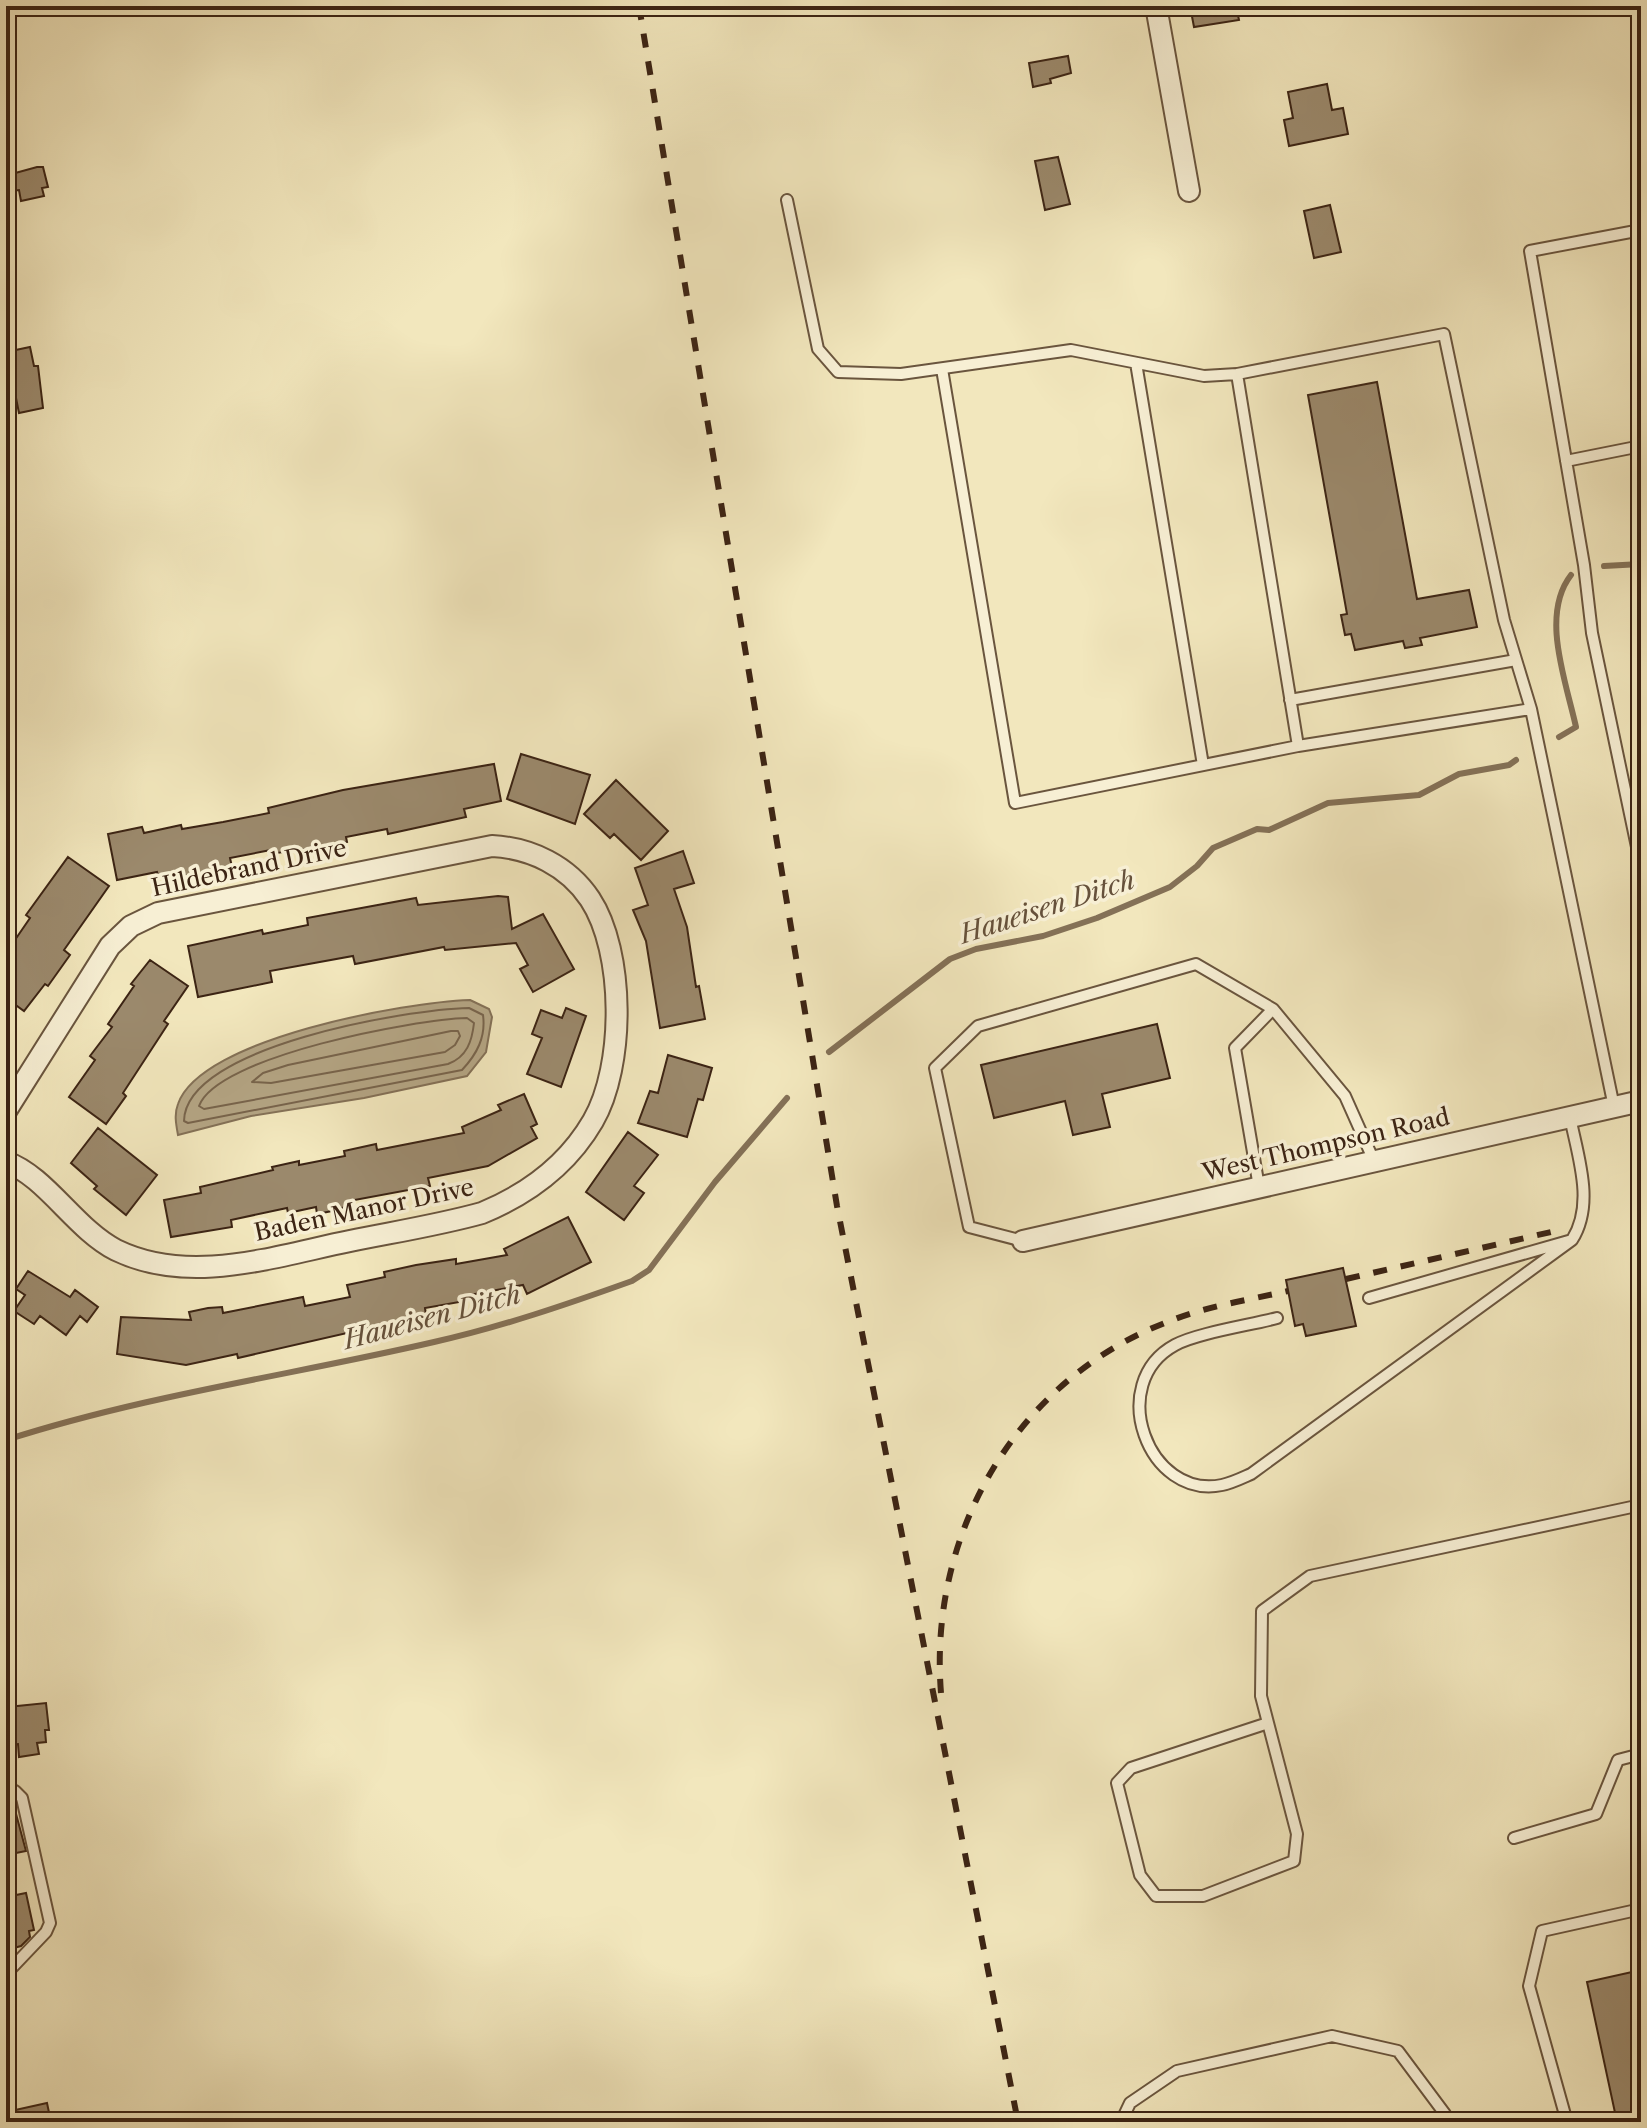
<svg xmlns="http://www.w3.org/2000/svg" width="1647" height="2128" font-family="'Libre Caslon Text',serif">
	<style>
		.water { fill: #b4a584; stroke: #847157; stroke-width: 2 }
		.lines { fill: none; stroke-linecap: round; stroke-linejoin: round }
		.shore { stroke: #78644c; stroke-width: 2 }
		.stream { stroke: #847157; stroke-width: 6 }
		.building { fill: #9b896c; stroke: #3c2414; stroke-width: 2 }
		.service-casing { stroke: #6a553e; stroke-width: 14 }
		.minor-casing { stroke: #6a553e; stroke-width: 24 }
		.service { stroke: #f7efd4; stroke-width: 10 }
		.minor { stroke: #f7efd4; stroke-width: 20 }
		.rail { stroke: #3c2414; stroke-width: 6; stroke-dasharray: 14 14; stroke-linecap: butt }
		.labels { text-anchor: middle; stroke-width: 7; stroke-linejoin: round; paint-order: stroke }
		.street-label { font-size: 24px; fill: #3c2414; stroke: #f7efd4 }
		.water-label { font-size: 26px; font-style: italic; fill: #66513b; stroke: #f7efd4 }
	</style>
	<rect width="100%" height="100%" fill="#f2e7bd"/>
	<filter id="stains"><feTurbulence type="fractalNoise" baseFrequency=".0025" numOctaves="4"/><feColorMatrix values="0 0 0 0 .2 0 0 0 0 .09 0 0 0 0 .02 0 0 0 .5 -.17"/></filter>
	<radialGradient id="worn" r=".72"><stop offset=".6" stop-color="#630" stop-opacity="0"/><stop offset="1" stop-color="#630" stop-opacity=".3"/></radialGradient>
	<path class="water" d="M 470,1000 L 489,1009 L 492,1017 L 486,1052 L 467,1076 L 364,1098 L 251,1116 L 178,1135 C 176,1124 174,1114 178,1104 C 201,1038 407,1002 470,1000 Z"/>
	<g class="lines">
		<path class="shore" d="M 469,1008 L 483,1015 C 486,1037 477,1054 462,1070 L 188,1123 L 184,1121 C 185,1046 410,1009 469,1008 Z
			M 467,1018 L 474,1023 C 472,1041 467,1057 448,1064 L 204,1109 L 199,1106 C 217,1056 417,1019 467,1018 Z
			M 451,1031 L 458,1031 L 460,1036 L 455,1045 L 445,1052 L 271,1083 L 252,1082 L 263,1073 L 288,1065 Z"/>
		<path class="stream" d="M 1604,566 L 1641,564
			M 1559,737 L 1576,727 C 1566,681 1540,615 1571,575
			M 829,1052 L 950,959 L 976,949 L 1043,936 L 1097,918 L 1170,887 L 1197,866 L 1213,848 L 1257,829 L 1269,830 L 1328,803 L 1419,795 L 1459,774 L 1509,765 L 1516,760
			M 6,1440 C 146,1395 292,1375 434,1342 C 501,1327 568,1304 632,1281 L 649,1270 L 715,1182 L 787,1098"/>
	</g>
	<path class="building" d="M 1190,6 L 1236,6 L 1239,20 L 1194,27 Z
		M 1068,56 L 1071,73 L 1050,79 L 1051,83 L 1033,87 L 1029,63 Z
		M 1327,84 L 1332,110 L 1343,108 L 1348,134 L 1289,146 L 1284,120 L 1293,118 L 1288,92 Z
		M 1058,157 L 1070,204 L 1045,210 L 1035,161 Z
		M 37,167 L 43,167 L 48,187 L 42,188 L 44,196 L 21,201 L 19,190 L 11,191 L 8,175 Z
		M 1330,205 L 1341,252 L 1314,258 L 1304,211 Z
		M 30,347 L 34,366 L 38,366 L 43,408 L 19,413 L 15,393 L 12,394 L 6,352 Z
		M 1377,382 L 1417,599 L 1469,590 L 1477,627 L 1420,638 L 1422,645 L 1405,648 L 1403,641 L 1355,650 L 1351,634 L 1345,635 L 1341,615 L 1347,614 L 1308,395 Z
		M 521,754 L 590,775 L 575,824 L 507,799 Z
		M 494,764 L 501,801 L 464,809 L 466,817 L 388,834 L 387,829 L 346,837 L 347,842 L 328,846 L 277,853 L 276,849 L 230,858 L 232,867 L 199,874 L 159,878 L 157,872 L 117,880 L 108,834 L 142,827 L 144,833 L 181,825 L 182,829 L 223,822 L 269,813 L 268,808 L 343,790 Z
		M 616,780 L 668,831 L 641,860 L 614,834 L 610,838 L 584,814 Z
		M 683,851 L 694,883 L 674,889 L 687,927 L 696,987 L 699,986 L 705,1019 L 660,1028 L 646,941 L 633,910 L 648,905 L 635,868 Z
		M 68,857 L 109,886 L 64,950 L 70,955 L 48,986 L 45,984 L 24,1011 L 6,998 L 6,953 L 30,918 L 26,915 Z
		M 498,896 L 508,897 L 512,929 L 543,914 L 574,969 L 533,992 L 520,969 L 528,965 L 516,943 L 445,950 L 444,947 L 355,964 L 353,956 L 270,971 L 272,982 L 198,997 L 188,946 L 262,930 L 263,934 L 308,925 L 307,918 L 416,898 L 418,905 Z
		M 150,960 L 188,986 L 164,1021 L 168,1024 L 123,1093 L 126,1096 L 106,1124 L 69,1097 L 95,1060 L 90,1056 L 112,1027 L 108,1024 L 134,986 L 131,984 Z
		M 566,1008 L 586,1016 L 561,1087 L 527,1074 L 542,1038 L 532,1034 L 541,1010 L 562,1018 Z
		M 1157,1024 L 1170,1078 L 1102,1094 L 1110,1127 L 1073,1135 L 1065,1101 L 994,1118 L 981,1065 Z
		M 668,1055 L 712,1068 L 703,1100 L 698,1099 L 687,1137 L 638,1123 L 650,1091 L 658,1093 Z
		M 524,1094 L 537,1124 L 531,1127 L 537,1138 L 488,1166 L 428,1178 L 430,1186 L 349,1201 L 350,1205 L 337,1210 L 317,1214 L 316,1207 L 288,1213 L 287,1208 L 231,1220 L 232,1227 L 171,1237 L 164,1200 L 201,1193 L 200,1187 L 273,1170 L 272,1167 L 299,1161 L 299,1165 L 345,1156 L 344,1151 L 376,1144 L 377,1150 L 464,1133 L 462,1127 L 501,1110 L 498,1105 Z
		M 98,1128 L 157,1175 L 126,1215 L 94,1189 L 97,1186 L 71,1163 Z
		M 628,1132 L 658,1155 L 634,1186 L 644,1193 L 624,1220 L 586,1192 Z
		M 568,1217 L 591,1262 L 527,1294 L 523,1285 L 464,1296 L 465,1301 L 425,1308 L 426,1315 L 238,1358 L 237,1354 L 186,1365 L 117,1354 L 121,1317 L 191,1320 L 189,1312 L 208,1308 L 222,1307 L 223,1313 L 303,1297 L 305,1306 L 350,1297 L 347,1285 L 385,1277 L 384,1272 L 416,1265 L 456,1259 L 456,1264 L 507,1255 L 504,1249 Z
		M 1343,1268 L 1356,1326 L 1306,1336 L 1303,1324 L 1295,1326 L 1286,1280 Z
		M 28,1271 L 70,1297 L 75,1290 L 98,1307 L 87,1322 L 80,1316 L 66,1335 L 40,1316 L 34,1324 L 14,1311 L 25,1295 L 16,1289 Z
		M 46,1703 L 49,1730 L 45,1730 L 46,1742 L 37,1743 L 39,1754 L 19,1757 L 18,1744 L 6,1745 L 8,1707 Z
		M 12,1799 L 26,1851 L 6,1855 L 6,1800 Z
		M 26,1893 L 34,1930 L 29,1931 L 30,1937 L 21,1946 L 10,1949 L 6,1897 Z
		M 1641,1970 L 1641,2122 L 1617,2122 L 1587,1982 Z
		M 47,2103 L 51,2122 L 6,2122 L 6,2112 Z"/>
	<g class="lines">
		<g class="service-casing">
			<path id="service" d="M 787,200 L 818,349 L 838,372 L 901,374 L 1071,350 L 1204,376 L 1237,374
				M 1641,230 L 1530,251 L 1584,565 L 1592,633 L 1641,866
				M 1136,363 L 1203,765
				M 942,369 L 1015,803 L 1298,746
				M 1566,461 L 1641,446
				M 1290,700 L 1516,660
				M 1531,709 L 1298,746 L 1237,374 L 1444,334 L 1504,620 L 1531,709 L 1614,1107
				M 1259,1187 L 1235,1048 L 1273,1009
				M 1023,1241 L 969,1227 L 935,1068 L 978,1026 L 1196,964 L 1273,1009 L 1345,1096 L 1374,1161
				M 1369,1298 L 1572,1240 C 1595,1204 1578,1157 1570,1117
				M 1277,1318 C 1251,1325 1197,1333 1175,1345 C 1105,1383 1148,1500 1222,1485 C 1232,1483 1242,1478 1251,1474 L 1572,1240
				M 1268,1723 L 1131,1768 L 1117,1783 L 1140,1875 L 1156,1896 L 1203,1896 L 1294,1861 L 1297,1834 L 1261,1696 L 1262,1611 L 1310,1576 L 1641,1505
				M 6,1792 L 15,1791 L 22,1798 L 50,1923 L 46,1932 L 6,1974
				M 1514,1838 L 1596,1814 L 1618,1760 L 1641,1754
				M 1121,2122 L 1130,2103 L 1177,2071 L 1332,2036 L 1398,2051 L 1445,2114 L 1447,2122
				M 1567,2122 L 1529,1986 L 1542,1931 L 1641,1909"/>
		</g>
		<g class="minor-casing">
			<path id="minor" d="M 1156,6 L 1189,191
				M 6,1111 L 110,946 L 131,926 L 158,913 L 492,846 C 531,848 568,866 590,899 C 625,952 625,1066 593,1121 C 568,1164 528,1194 482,1213 C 439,1225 394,1232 350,1241 C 275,1256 190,1286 116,1250 C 75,1229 46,1176 6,1162
				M 1023,1241 L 1641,1101"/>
		</g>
		<use href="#service" class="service"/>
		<use href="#minor" class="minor"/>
		<path class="rail" d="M 639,6 L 837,1206 L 1018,2122
			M 1346,1279 L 1551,1232
			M 941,1693 C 928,1533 1017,1378 1170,1321 C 1207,1306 1249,1300 1288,1291"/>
	</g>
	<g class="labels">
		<g class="street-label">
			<text transform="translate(249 868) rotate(-12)" y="8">Hildebrand Drive</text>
			<text transform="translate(1326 1145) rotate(-13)" y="8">West Thompson Road</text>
			<text transform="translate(364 1210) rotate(-12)" y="8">Baden Manor Drive</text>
		</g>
		<g class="water-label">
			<text transform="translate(1047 907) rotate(-18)" y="9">Haueisen Ditch</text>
			<text transform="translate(432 1317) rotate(-15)" y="9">Haueisen Ditch</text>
		</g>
	</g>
	<rect width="1647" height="2128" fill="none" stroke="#f2e7bd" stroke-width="32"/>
	<rect x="8" y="8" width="1631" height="2112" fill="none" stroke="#3c2414" stroke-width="4"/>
	<rect x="16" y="16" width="1615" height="2096" fill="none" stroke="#3c2414" stroke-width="2"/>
	<rect width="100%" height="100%" filter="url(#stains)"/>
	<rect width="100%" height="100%" fill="url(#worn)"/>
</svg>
